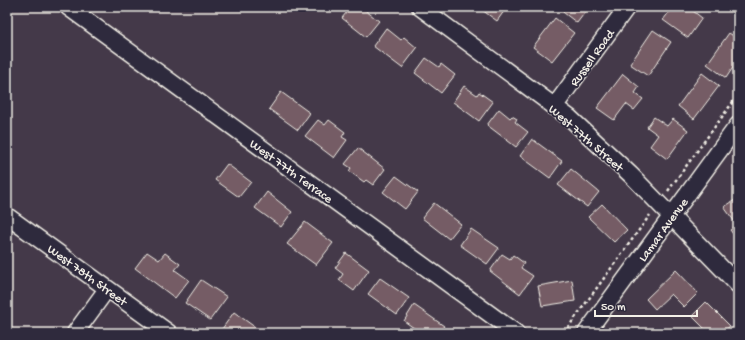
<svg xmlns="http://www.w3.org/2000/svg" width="745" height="340" font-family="'Gochi Hand',sans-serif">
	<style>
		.building { fill: #745c65; stroke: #f4f1e8 }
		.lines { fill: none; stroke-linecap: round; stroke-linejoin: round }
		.minor-casing { stroke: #f4f1e8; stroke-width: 19 }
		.path { stroke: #f4f1e8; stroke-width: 2.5; stroke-dasharray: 3 3; stroke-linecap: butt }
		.minor { stroke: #2f2a3d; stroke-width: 16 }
		.labels { text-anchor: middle; stroke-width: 3.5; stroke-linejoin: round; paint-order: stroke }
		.street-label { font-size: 13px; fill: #f4f1e8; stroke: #2f2a3d }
	</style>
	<rect width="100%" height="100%" fill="#443949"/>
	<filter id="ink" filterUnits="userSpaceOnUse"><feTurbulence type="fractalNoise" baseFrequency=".025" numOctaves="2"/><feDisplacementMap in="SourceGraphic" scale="8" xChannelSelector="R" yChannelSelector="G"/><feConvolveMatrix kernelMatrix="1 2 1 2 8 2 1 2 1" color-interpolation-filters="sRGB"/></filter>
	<g filter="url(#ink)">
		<path class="building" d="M 351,7 L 361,7 L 379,21 L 366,37 L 342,18 Z
			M 478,7 L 507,7 L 497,21 Z
			M 561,7 L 589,7 L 577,23 L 559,9 Z
			M 673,7 L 688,7 L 702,18 L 688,38 L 663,20 Z
			M 555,18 L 574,33 L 552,61 L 533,47 Z
			M 386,28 L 401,40 L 404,37 L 417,48 L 402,68 L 373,46 Z
			M 653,30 L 671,42 L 648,76 L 630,64 Z
			M 729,33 L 738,39 L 738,60 L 726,78 L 707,64 Z
			M 426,58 L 439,67 L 441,64 L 455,75 L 441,93 L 415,73 Z
			M 702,73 L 719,86 L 694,119 L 678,106 Z
			M 623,74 L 639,87 L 635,93 L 643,99 L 634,110 L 626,104 L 614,120 L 597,108 Z
			M 464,86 L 477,95 L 479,92 L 493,102 L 479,121 L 453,102 Z
			M 281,92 L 310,113 L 298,130 L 269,109 Z
			M 499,109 L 510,118 L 512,116 L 517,119 L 515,122 L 528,132 L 516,147 L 487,125 Z
			M 654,117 L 667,126 L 673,119 L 688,130 L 667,159 L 650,146 L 658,135 L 647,127 Z
			M 318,120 L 325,125 L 329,120 L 345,132 L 342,137 L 347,140 L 334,158 L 305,136 Z
			M 532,139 L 562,161 L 550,178 L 520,156 Z
			M 358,148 L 385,169 L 373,185 L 366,180 L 364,182 L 349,171 L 351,168 L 345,164 Z
			M 227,164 L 251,182 L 239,197 L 215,180 Z
			M 571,169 L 599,192 L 587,207 L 558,185 Z
			M 396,176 L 418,192 L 405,209 L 383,192 Z
			M 267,192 L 292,212 L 281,227 L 255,208 Z
			M 738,198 L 738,238 L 737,239 L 730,230 L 737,225 L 724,207 Z
			M 434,203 L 461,224 L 449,239 L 422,218 Z
			M 602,204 L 627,230 L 614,242 L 588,217 Z
			M 305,222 L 333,243 L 316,265 L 287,244 Z
			M 471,229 L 499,248 L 487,264 L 460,245 Z
			M 147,252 L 159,260 L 165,253 L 180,264 L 175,270 L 189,280 L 175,298 L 135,268 Z
			M 346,253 L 369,270 L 354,291 L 339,280 L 343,274 L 335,268 Z
			M 502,254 L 510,259 L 513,255 L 524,263 L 521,268 L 533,276 L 520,294 L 490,271 Z
			M 676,270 L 698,293 L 684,307 L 671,294 L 655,309 L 646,299 Z
			M 380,278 L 409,298 L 397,315 L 368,294 Z
			M 201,280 L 227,297 L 210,320 L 185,303 Z
			M 572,280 L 575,301 L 542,306 L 538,286 Z
			M 706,302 L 730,326 L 722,333 L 709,333 L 692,316 Z
			M 414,305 L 444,326 L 439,333 L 421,333 L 404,321 Z
			M 234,312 L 263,333 L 228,333 L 222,329 Z"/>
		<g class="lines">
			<g class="minor-casing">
				<path id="minor" d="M 68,7 L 516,333
					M 420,7 L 570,118 L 632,176 L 738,285
					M 554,107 L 627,7
					M 7,216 L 169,333
					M 75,333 L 107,289
					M 586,333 L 738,125"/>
			</g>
			<path class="path" d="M 668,191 L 738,95
				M 564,333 L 650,215"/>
			<use href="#minor" class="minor"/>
		</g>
	</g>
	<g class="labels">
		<g class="street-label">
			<text transform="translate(591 57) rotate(-54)" y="5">Russell Road</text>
			<text transform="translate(587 137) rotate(41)" y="5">West 77th Street</text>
			<text transform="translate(292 170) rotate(36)" y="5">West 77th Terrace</text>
			<text transform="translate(662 229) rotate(-54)" y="5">Lamar Avenue</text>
			<text transform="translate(88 274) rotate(36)" y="5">West 78th Street</text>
		</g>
	</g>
	<rect width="745" height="340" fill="none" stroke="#2f2a3d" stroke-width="24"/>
	<rect x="12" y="12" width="721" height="316" fill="none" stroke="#f4f1e8" stroke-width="1.5" filter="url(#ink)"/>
	<path d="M595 310v6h102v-6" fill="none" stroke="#f4f1e8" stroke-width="2"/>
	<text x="601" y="310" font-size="12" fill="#f4f1e8" stroke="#2f2a3d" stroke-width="3" paint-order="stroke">50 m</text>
</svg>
